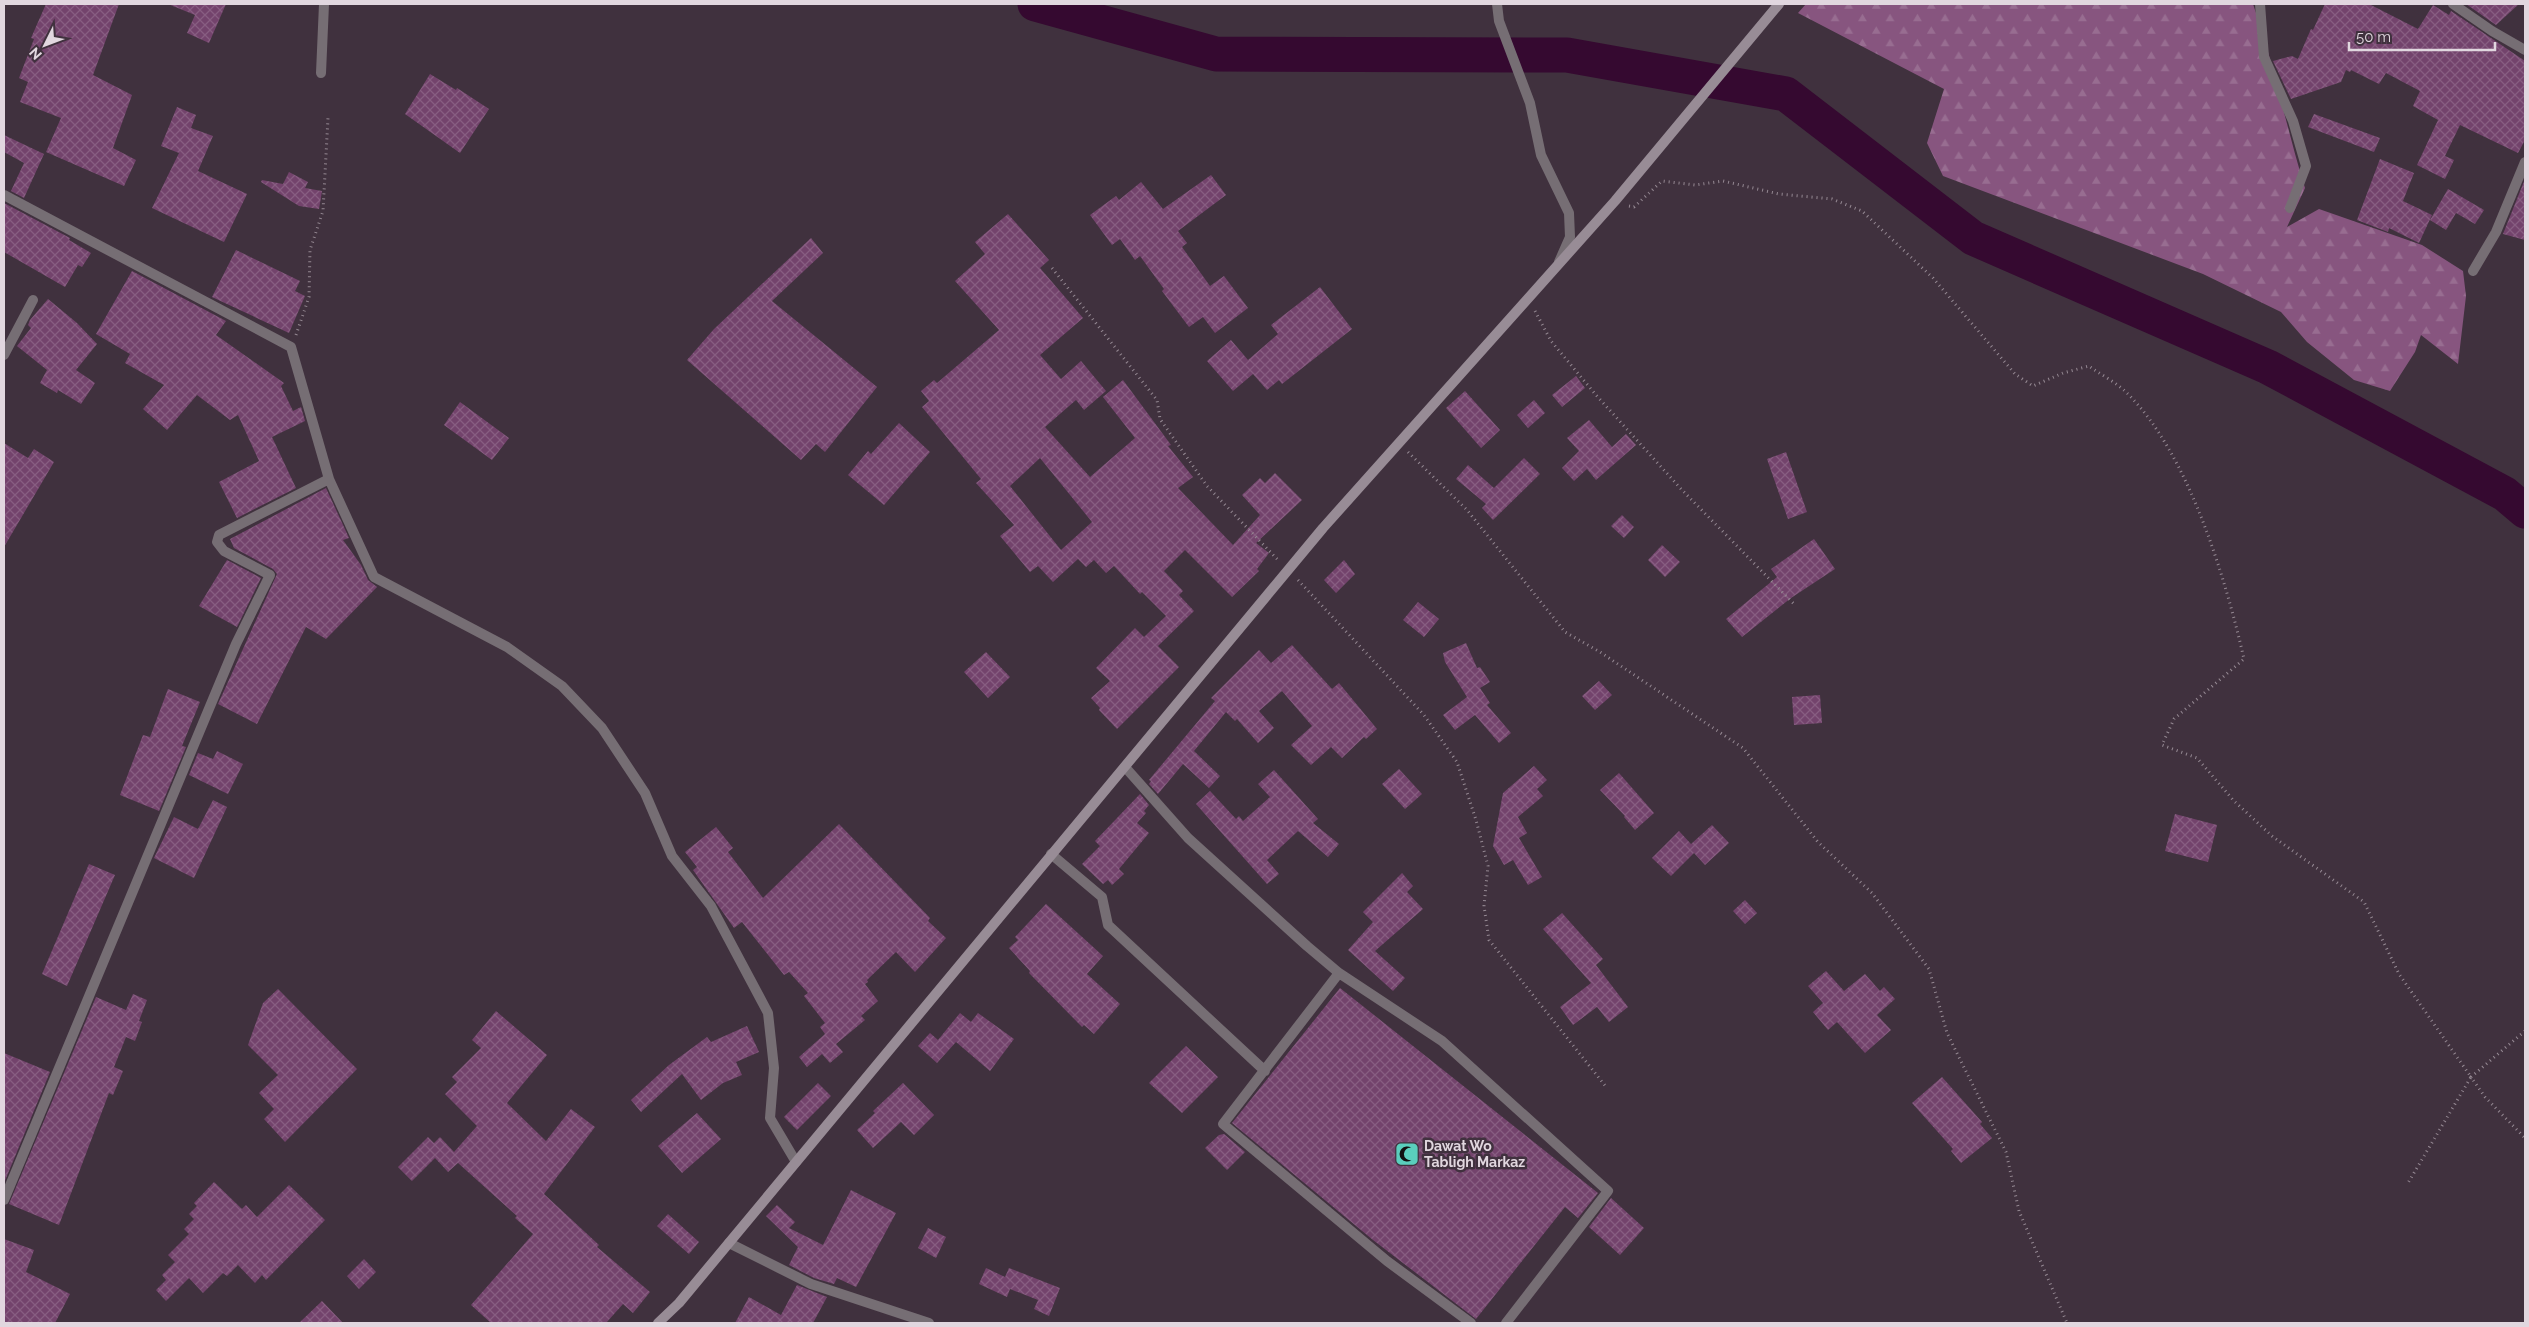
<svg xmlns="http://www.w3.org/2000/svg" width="2529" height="1327" font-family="Raleway,sans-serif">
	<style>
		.forest { fill: url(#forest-firs) }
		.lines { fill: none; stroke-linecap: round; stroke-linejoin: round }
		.river { stroke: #350930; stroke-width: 35 }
		.building { fill: url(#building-cross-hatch); fill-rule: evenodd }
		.path { stroke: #958993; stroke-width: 3; stroke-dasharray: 1 4; stroke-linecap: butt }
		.minor { stroke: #766e74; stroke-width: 10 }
		.secondary { stroke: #988c96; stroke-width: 10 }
		.labels { text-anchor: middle; stroke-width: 5; stroke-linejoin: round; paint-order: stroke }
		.poi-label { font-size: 14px; font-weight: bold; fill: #e1d7df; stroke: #40313e; text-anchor: start }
	</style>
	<defs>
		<pattern id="forest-firs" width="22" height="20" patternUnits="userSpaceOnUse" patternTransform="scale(1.25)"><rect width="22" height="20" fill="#87557f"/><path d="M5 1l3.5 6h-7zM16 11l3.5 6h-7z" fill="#986d91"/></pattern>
		<pattern id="building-cross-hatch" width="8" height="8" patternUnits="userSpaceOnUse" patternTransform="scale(1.25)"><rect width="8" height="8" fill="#73436c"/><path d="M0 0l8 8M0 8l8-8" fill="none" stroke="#875d81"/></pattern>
	</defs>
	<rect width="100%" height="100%" fill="#40313e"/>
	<path class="forest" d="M 1806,4 L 2253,4 C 2274,64 2286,127 2305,188 L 2287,227 L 2319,209 L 2422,245 L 2463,271 L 2466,296 L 2458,364 L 2421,335 L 2415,352 L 2390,391 L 2354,380 L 2307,342 L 2281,312 L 2203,274 L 1943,176 L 1927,143 L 1944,89 L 1798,13 Z"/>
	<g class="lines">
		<path class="river" d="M 1035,4 L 1216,54 L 1567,55 L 1786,94 L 1973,238 L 2268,367 L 2505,494 L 2525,511"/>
	</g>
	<path class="building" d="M 46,4 L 119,4 L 93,75 L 132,95 L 113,148 L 136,160 L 124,186 L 46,152 L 61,118 L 20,102 L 28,82 L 19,78 L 34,39 L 31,38 Z
		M 168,4 L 226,4 L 209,43 L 187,33 L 195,15 Z
		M 2325,4 L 2369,4 L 2418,29 L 2433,5 L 2449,15 L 2451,11 L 2525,61 L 2525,140 L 2518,153 L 2460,125 L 2445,156 L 2454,160 L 2445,179 L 2417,165 L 2438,120 L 2413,106 L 2420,91 L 2386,73 L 2379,84 L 2351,70 L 2350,72 L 2346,70 L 2341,82 L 2291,99 L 2273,61 L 2292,56 L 2298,59 L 2311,29 L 2313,30 Z
		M 2466,4 L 2519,4 L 2496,25 Z
		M 430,74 L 456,90 L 457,88 L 489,109 L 460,153 L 405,114 Z
		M 177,107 L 196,115 L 191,128 L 213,136 L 198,171 L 247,194 L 224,242 L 152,208 L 179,153 L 161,146 Z
		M 2314,114 L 2380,138 L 2374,152 L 2308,127 Z
		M 4,135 L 44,154 L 24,198 L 11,191 L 24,163 L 4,152 Z
		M 2380,159 L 2414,173 L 2403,201 L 2432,215 L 2419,243 L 2389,228 L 2388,232 L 2357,220 Z
		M 289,172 L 308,182 L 305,188 L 322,191 L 319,209 L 299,206 L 261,182 L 262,180 L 283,184 Z
		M 1211,175 L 1226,195 L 1178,231 L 1187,243 L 1182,247 L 1210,286 L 1224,276 L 1248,308 L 1215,333 L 1203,317 L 1189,327 L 1162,291 L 1164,289 L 1140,256 L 1135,260 L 1120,239 L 1112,245 L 1090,215 L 1116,196 L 1119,200 L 1141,182 L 1163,209 Z
		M 2525,179 L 2525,240 L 2503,234 Z
		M 2448,189 L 2484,210 L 2475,224 L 2456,213 L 2446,230 L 2430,220 Z
		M 4,203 L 70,238 L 69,240 L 91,253 L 82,267 L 78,265 L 65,287 L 4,252 Z
		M 1008,214 L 1049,260 L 1040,268 L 1083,318 L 1040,355 L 1061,379 L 1081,361 L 1106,391 L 1084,410 L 1076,400 L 1045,427 L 1090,477 L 1135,438 L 1103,397 L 1123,380 L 1171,445 L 1168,446 L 1193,477 L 1178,488 L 1233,545 L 1260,515 L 1242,495 L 1260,478 L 1265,483 L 1275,473 L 1302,500 L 1256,543 L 1269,553 L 1257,569 L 1259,571 L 1232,597 L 1185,550 L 1164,571 L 1183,591 L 1179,595 L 1194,611 L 1158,646 L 1179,667 L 1117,729 L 1099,710 L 1100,708 L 1091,698 L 1110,681 L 1096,668 L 1135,628 L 1144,637 L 1166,616 L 1142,592 L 1140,594 L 1114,566 L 1106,573 L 1094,560 L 1086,567 L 1078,559 L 1053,582 L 1038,566 L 1030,572 L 1000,536 L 1014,525 L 976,483 L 981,479 L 922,407 L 929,401 L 921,391 L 934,380 L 937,383 L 999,330 L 955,281 L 985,254 L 975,242 ZM 1040,458 L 1092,522 L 1061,550 L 1010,486 Z
		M 811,238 L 823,253 L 772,301 L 877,387 L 825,452 L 816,444 L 801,460 L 687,360 L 714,329 Z
		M 236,250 L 300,281 L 295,291 L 305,296 L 289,333 L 212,297 Z
		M 132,271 L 226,321 L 216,335 L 284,383 L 281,386 L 293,411 L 301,407 L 305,421 L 272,437 L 296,488 L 237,518 L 219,482 L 259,461 L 238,415 L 230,420 L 197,395 L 167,430 L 143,409 L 164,385 L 125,363 L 130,354 L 96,334 Z
		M 1320,287 L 1352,329 L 1282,384 L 1279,380 L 1267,390 L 1253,374 L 1233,391 L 1207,361 L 1231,340 L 1248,360 L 1278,334 L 1271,325 Z
		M 48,299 L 77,323 L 97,344 L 76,370 L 95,383 L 81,404 L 58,390 L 57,393 L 40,383 L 47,370 L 17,346 L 31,328 L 28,325 L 30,320 Z
		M 1576,376 L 1585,388 L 1562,407 L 1552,395 Z
		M 1465,391 L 1500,430 L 1481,448 L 1446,408 Z
		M 1534,400 L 1545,413 L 1528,428 L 1517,415 Z
		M 460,402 L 509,438 L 492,460 L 444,425 Z
		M 1589,420 L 1612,447 L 1626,434 L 1636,445 L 1596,480 L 1587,469 L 1574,481 L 1562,468 L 1579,451 L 1567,438 Z
		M 899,423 L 930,452 L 884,505 L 848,475 L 868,451 L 871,454 Z
		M 4,443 L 28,458 L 34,449 L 54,462 L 4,547 Z
		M 1786,452 L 1807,512 L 1788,519 L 1767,459 Z
		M 1524,458 L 1540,474 L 1493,520 L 1482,508 L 1486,504 L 1456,479 L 1468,465 L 1494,488 Z
		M 326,488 L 349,538 L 343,540 L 361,565 L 368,580 L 377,587 L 326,639 L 306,627 L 257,724 L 218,704 L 277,574 L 273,569 L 234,548 L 230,539 Z
		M 1622,515 L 1634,527 L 1624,538 L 1611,526 Z
		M 1814,539 L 1835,569 L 1791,598 L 1742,637 L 1726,619 L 1777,577 L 1771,569 Z
		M 1662,545 L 1680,562 L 1665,577 L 1648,560 Z
		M 227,560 L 261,578 L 237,627 L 199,606 Z
		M 1344,560 L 1355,574 L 1336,593 L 1324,580 Z
		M 1418,602 L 1439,619 L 1424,637 L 1403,620 Z
		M 1466,643 L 1477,668 L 1480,667 L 1490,682 L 1480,688 L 1490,703 L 1487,705 L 1511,733 L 1499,743 L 1475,715 L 1455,730 L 1443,715 L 1467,697 L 1445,662 L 1443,653 Z
		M 1292,645 L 1332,689 L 1339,683 L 1377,729 L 1366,739 L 1364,737 L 1342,758 L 1331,747 L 1311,765 L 1291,745 L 1312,726 L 1282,691 L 1259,711 L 1274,728 L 1258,743 L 1237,719 L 1235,721 L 1226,712 L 1194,751 L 1220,776 L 1209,788 L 1183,764 L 1158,794 L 1149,784 L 1151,781 L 1149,780 L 1215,701 L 1211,698 L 1259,650 L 1271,663 Z
		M 986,652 L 1010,677 L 988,698 L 964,672 Z
		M 1599,681 L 1612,695 L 1595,710 L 1582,696 Z
		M 168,689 L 200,702 L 182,746 L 186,747 L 159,811 L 120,795 L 143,735 L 150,737 Z
		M 1820,695 L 1822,723 L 1794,725 L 1792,697 Z
		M 217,751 L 243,764 L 228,794 L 189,775 L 198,753 L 213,759 Z
		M 1534,766 L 1547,780 L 1537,789 L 1543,796 L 1518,817 L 1527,833 L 1519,838 L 1542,877 L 1528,885 L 1513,860 L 1504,865 L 1493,846 L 1503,793 Z
		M 1399,769 L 1422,794 L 1405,809 L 1382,784 Z
		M 1274,770 L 1318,819 L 1313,823 L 1339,844 L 1328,857 L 1298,831 L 1267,860 L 1279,874 L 1267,884 L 1196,804 L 1210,791 L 1236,819 L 1239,816 L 1243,821 L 1270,797 L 1258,784 Z
		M 1619,773 L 1654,813 L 1635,830 L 1624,817 L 1625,816 L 1600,790 Z
		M 1140,794 L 1149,805 L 1144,811 L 1146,813 L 1137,823 L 1149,833 L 1119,869 L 1124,874 L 1112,885 L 1108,880 L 1103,884 L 1082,864 L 1100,846 L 1095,841 Z
		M 213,800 L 227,807 L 194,878 L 154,858 L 174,817 L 198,829 Z
		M 2175,814 L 2217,825 L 2208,862 L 2165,851 Z
		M 839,824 L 930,918 L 928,921 L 946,938 L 915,972 L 896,952 L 867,980 L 868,982 L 865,984 L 878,1001 L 861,1016 L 865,1020 L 836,1044 L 843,1052 L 830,1063 L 822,1054 L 807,1067 L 799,1057 L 825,1034 L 820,1027 L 825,1023 L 804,996 L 808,993 L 789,972 L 784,975 L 742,922 L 734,928 L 693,870 L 697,867 L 685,852 L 716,827 L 733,848 L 728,852 L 763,898 Z
		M 1712,825 L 1729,843 L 1705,865 L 1694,853 L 1671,876 L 1652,858 L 1679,831 L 1691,844 Z
		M 89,864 L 115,875 L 67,986 L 42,974 Z
		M 1402,873 L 1413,886 L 1407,892 L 1423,909 L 1375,951 L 1405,978 L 1393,991 L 1348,950 L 1373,922 L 1363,912 Z
		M 1745,900 L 1757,913 L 1745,924 L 1733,911 Z
		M 1046,904 L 1103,956 L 1087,974 L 1120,1004 L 1094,1034 L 1084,1025 L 1082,1027 L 1029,973 L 1030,971 L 1009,948 L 1018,940 L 1015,937 Z
		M 1562,913 L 1603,959 L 1596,965 L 1628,1007 L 1609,1022 L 1597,1007 L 1573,1025 L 1560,1007 L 1591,983 L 1543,929 Z
		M 1826,971 L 1844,991 L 1865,974 L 1880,991 L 1884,987 L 1895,999 L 1877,1015 L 1891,1030 L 1865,1053 L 1837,1022 L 1828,1030 L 1813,1012 L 1823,1003 L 1808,986 Z
		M 1340,988 L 1598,1193 L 1578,1218 L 1565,1207 L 1476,1319 L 1373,1240 L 1232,1123 Z
		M 278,989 L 357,1069 L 285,1142 L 264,1119 L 274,1109 L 259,1093 L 278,1075 L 248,1045 L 263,1003 Z
		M 133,994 L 147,1000 L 139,1021 L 142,1022 L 135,1041 L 126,1037 L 114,1067 L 123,1071 L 113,1095 L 109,1093 L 59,1225 L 9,1204 L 96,997 L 126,1010 Z
		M 496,1011 L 547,1055 L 507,1103 L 546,1141 L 571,1109 L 595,1127 L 544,1194 L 599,1245 L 597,1247 L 650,1292 L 633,1313 L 623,1304 L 606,1323 L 491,1323 L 471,1305 L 533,1234 L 515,1218 L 517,1216 L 458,1163 L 448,1172 L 435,1158 L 412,1181 L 398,1167 L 428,1137 L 434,1143 L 440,1137 L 454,1152 L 477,1126 L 445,1094 L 457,1082 L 452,1077 L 481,1048 L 472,1040 Z
		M 960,1013 L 971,1022 L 978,1013 L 1014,1039 L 990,1071 L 956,1042 L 937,1063 L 918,1046 L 930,1033 L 938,1040 Z
		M 747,1026 L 759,1052 L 736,1062 L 742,1075 L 723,1083 L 701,1100 L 682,1074 L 641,1112 L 631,1100 L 669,1065 L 707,1037 L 711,1042 Z
		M 1186,1046 L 1218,1077 L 1182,1113 L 1149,1083 Z
		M 4,1053 L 50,1072 L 4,1183 Z
		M 1942,1077 L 1982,1122 L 1980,1124 L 1992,1138 L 1961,1163 L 1951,1151 L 1953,1149 L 1912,1103 Z
		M 818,1083 L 831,1096 L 797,1130 L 784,1117 Z
		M 903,1083 L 934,1115 L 914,1135 L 901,1122 L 873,1148 L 857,1130 L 875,1113 L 873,1111 Z
		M 697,1113 L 721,1139 L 682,1173 L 658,1146 Z
		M 1224,1134 L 1245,1152 L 1227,1170 L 1205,1148 L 1219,1135 Z
		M 214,1182 L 242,1209 L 246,1205 L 257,1217 L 289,1185 L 325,1220 L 266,1280 L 262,1275 L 255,1283 L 238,1265 L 227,1276 L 223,1273 L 203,1293 L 189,1278 L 166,1301 L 156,1290 L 166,1280 L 162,1275 L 175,1262 L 168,1255 L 189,1234 L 184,1229 L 194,1219 L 189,1214 L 197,1206 L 194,1203 Z
		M 851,1190 L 896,1213 L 856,1287 L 837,1278 L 834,1284 L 814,1278 L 789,1265 L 798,1247 L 766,1216 L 777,1205 L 795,1222 L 789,1228 L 823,1245 Z
		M 1611,1198 L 1644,1228 L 1620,1255 L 1589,1227 Z
		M 668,1214 L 699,1242 L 689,1254 L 657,1226 Z
		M 928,1228 L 946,1237 L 936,1258 L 918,1248 Z
		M 4,1239 L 34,1250 L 26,1272 L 70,1294 L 55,1323 L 4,1323 Z
		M 364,1259 L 376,1272 L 359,1289 L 347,1276 Z
		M 986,1268 L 1005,1277 L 1009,1268 L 1060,1288 L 1049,1316 L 1034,1309 L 1038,1300 L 1010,1289 L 1007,1297 L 979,1284 Z
		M 797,1285 L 827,1297 L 813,1323 L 735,1323 L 749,1297 L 781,1315 Z
		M 322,1301 L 343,1323 L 299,1323 Z"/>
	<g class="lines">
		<path class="path" d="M 1629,206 L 1634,207 L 1662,181 L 1695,185 L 1723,181 L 1779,194 L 1832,199 L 1862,211 L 1933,278 L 2015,374 L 2033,386 L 2063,373 L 2089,366 C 2101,375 2116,382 2127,393 C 2188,453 2225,576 2244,659 L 2174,719 L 2162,745 L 2197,758 L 2234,801 L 2272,836 L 2364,902 L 2399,974 L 2471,1077 L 2408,1183
			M 1052,268 L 1157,400 L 1160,419 L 1207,486 L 1278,560
			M 1535,311 L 1551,341 L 1596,395 L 1682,490 L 1794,604
			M 296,335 L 309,297 L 310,250 L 323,211 L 328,118
			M 1408,452 L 1467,510 L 1565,632 L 1600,652 L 1743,748 L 1818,842 L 1872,893 L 1929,969 L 1947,1033 L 2006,1152 L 2019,1211 L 2067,1323
			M 1298,580 L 1424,715 L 1457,762 L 1476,820 L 1488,866 L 1484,906 L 1489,940 L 1607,1088
			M 2525,1031 L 2471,1077 L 2485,1097 L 2525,1138"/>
		<path class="minor" d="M 1497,4 L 1499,21 L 1530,103 L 1541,155 L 1569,213 L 1570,237 L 1559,262
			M 2260,4 L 2264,57 L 2293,121 L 2306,166 L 2290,208
			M 2453,4 L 2492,31 L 2525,50
			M 321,73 L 324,4
			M 4,195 L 291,347 L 329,479 L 219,535 L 217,542 L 224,551 L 270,575 L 236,644 L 4,1200
			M 2473,271 L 2496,232 L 2525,162
			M 4,355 L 33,300
			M 329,479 L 374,577 L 507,647 L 562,686 L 602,728 L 645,793 L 672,856 L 711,906 L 768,1013 L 774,1068 L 770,1118 L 796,1162
			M 1125,767 L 1188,838 L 1307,946 L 1339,973 L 1442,1041 L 1608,1191 L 1506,1323
			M 1051,854 L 1102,897 L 1108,925 L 1265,1071
			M 1339,973 L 1223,1124 L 1387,1261 L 1471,1323
			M 729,1243 L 811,1284 L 929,1323"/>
		<path class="secondary" d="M 658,1323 L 679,1303 L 1323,528 L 1615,201 L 1779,4"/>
	</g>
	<defs>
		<g id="mosque-square" transform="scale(1.25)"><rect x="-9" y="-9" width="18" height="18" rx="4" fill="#5acebd" stroke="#40313e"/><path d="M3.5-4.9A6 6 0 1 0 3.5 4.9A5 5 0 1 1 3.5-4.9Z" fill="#111"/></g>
	</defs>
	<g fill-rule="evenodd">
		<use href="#mosque-square" x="1407" y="1154"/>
	</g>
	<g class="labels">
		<g class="poi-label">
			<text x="1424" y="1151">Dawat Wo<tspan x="1424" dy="16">Tabligh Markaz</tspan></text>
		</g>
	</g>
	<rect width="2529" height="1327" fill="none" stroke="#e1d7df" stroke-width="10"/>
	<g transform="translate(45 45) rotate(228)" stroke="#40313e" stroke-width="4" paint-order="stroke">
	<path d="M0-4L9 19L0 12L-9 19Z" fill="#e1d7df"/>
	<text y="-8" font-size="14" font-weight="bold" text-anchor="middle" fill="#e1d7df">N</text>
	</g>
	<path d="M2349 42v8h146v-8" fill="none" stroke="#e1d7df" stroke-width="2.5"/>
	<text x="2356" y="42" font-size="15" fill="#e1d7df" stroke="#40313e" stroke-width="4" paint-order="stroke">50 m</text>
</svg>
